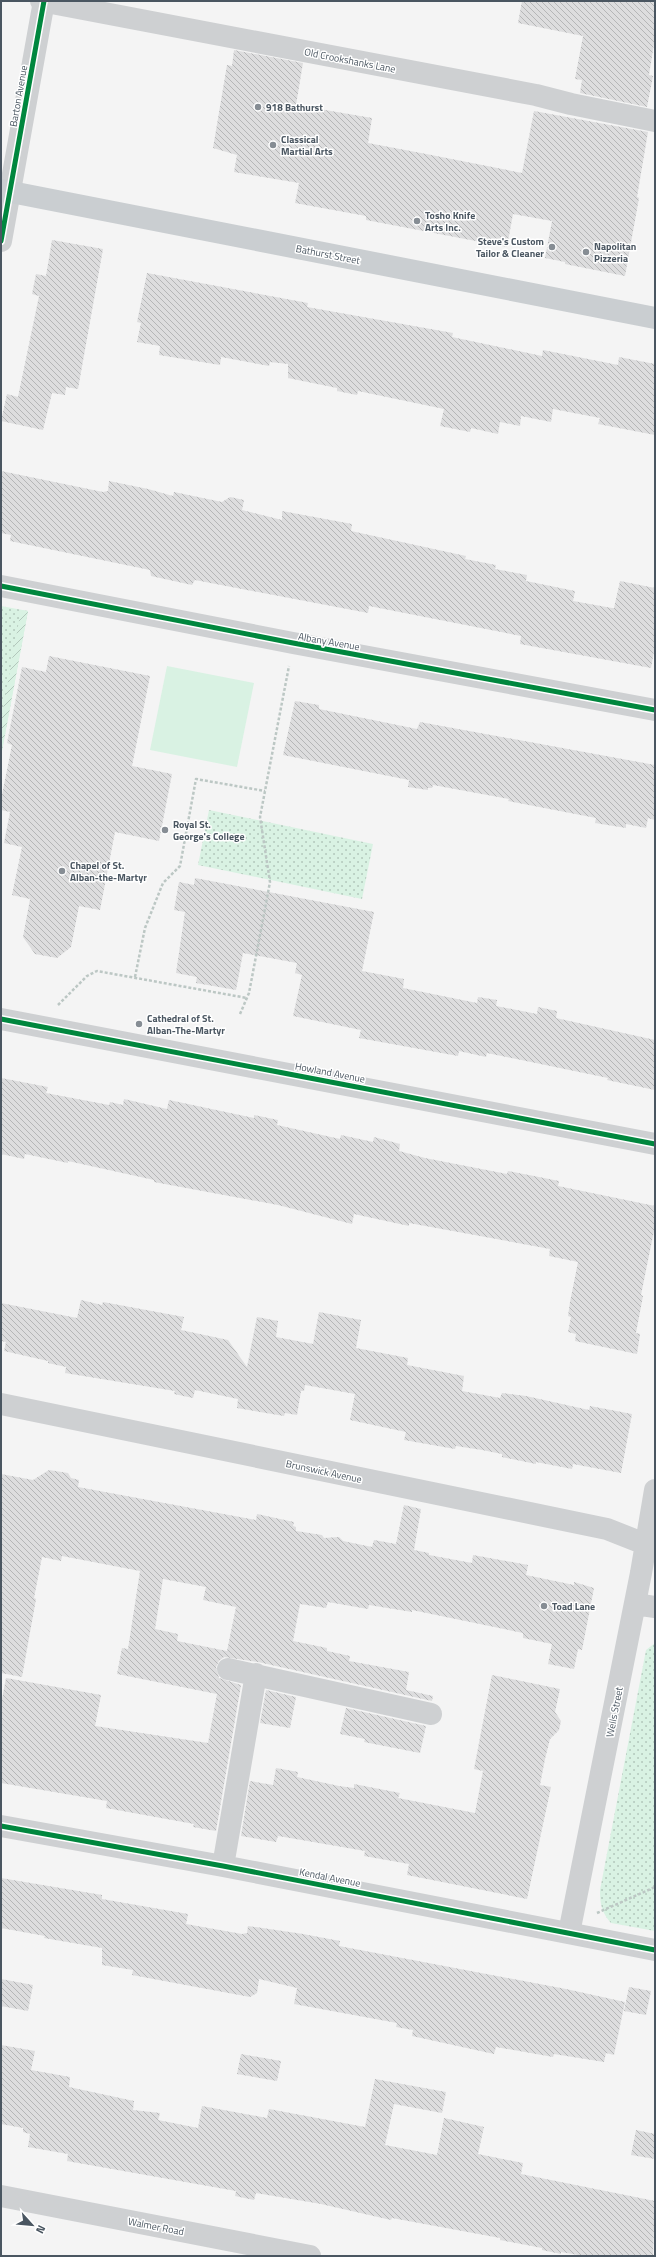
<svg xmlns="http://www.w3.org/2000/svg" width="656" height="2257" font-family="'Titillium Web',sans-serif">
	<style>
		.grass { fill: #d9f2e3 }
		.park { fill: url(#park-dots) }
		.garden { fill: url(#garden-furrows) }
		.building { fill: url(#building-back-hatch); fill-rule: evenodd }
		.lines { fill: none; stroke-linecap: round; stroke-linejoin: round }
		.path { stroke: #bcc7c4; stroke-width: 2.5; stroke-dasharray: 3 2; stroke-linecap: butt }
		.minor { stroke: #ced0d2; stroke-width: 22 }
		.major { stroke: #caced1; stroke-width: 22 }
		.cycleway-casing { stroke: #fff; stroke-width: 8 }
		.cycleway { stroke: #00873e; stroke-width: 5 }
		.poi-dot { fill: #868d94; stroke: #fff; stroke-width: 1.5 }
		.labels { text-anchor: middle; stroke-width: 3; stroke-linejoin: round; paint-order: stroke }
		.street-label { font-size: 10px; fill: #4a5661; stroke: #fff }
		.poi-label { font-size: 10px; font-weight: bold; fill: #4a5661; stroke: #fff; text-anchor: start }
	</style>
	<defs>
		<pattern id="park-dots" width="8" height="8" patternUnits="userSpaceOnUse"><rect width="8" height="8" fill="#d9f2e3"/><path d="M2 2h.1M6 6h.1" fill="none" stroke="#b2c7bb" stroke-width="1.8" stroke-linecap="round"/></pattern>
		<pattern id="garden-furrows" width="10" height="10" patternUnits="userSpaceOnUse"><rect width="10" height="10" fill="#d9f2e3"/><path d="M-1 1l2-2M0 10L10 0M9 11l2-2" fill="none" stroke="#b2c7bb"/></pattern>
		<pattern id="building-back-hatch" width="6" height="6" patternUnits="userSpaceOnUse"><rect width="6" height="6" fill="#ddddde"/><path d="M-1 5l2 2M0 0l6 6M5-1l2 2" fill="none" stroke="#b5b6b7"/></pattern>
	</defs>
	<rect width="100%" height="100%" fill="#f4f4f4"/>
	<path class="grass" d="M 167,666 L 254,683 L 237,767 L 150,750 Z"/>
	<path class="park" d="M 1,606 L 28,611 L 1,756 Z
		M 209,810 L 373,844 L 362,899 L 198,865 Z
		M 655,1643 L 655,1931 L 611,1923 C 601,1912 600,1903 600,1890 L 646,1650 Z"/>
	<path class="garden" d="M 21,610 L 28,611 L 1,756 L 1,720 Z"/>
	<path class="building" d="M 522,1 L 655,1 L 655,38 L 649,75 L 653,76 L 647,107 L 580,93 L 582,80 L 575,79 L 583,36 L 518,23 Z
		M 234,50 L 303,63 L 296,105 L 372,118 L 368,143 L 421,153 L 522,173 L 534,111 L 648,132 L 637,197 L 639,198 L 625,276 L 565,264 L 565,262 L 545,258 L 552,221 L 513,214 L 507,247 L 366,220 L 366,216 L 295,203 L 299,183 L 234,172 L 237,155 L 213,148 L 227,65 L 232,66 Z
		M 52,240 L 103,249 L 78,389 L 66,387 L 65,395 L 52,393 L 43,430 L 1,421 L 7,394 L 18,397 L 39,296 L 32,294 L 36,274 L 46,276 Z
		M 147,273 L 308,303 L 307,307 L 453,333 L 452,337 L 542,356 L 543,350 L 618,365 L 619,357 L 655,364 L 655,435 L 598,424 L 600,418 L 553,409 L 551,422 L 521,416 L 520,426 L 500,422 L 498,434 L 471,428 L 470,432 L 440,426 L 444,409 L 358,391 L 357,395 L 337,391 L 337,388 L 288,378 L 288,364 L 270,362 L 269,366 L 221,357 L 220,365 L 159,355 L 160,346 L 137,342 L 141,323 L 137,322 Z
		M 1,471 L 103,492 L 108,491 L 109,481 L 148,489 L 173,496 L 174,492 L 222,502 L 230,497 L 244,500 L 242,510 L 282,520 L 282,511 L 352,524 L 351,531 L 466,556 L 465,559 L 496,565 L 495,569 L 527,575 L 526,581 L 575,591 L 573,601 L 612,608 L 614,608 L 620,581 L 655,588 L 655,646 L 651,668 L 520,644 L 521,636 L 369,606 L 368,613 L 195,580 L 192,585 L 151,576 L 150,570 L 10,541 L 11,535 L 1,533 Z
		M 49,656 L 150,676 L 132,766 L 172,774 L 159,841 L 115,832 L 100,910 L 79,906 L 71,947 L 57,958 L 35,954 L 23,937 L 30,899 L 12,895 L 22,847 L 4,843 L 10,812 L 1,810 L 1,800 L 12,745 L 7,743 L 22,667 L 46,672 Z
		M 295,701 L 319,705 L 319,709 L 417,729 L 420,722 L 655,765 L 655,820 L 648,818 L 646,828 L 626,824 L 626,828 L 595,823 L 596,818 L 508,801 L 509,799 L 433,785 L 432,788 L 428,788 L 428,790 L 408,787 L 409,780 L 283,755 Z
		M 195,878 L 374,912 L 362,971 L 404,979 L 403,988 L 477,1003 L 478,997 L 497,1000 L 496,1006 L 537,1014 L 538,1007 L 557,1011 L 556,1018 L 655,1040 L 655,1090 L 607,1080 L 608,1078 L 487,1053 L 486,1057 L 459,1051 L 458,1056 L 359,1038 L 361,1030 L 293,1016 L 302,975 L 295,973 L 297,963 L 243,953 L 236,990 L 196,983 L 197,977 L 176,973 L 185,912 L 174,910 L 179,882 L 194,885 Z
		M 1,1078 L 48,1087 L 46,1093 L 109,1105 L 110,1102 L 123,1105 L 124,1099 L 167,1109 L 169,1100 L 254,1118 L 254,1115 L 278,1120 L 277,1125 L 340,1139 L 341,1135 L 373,1142 L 374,1137 L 400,1144 L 399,1151 L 425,1158 L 507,1174 L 508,1171 L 534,1176 L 559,1181 L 558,1186 L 655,1206 L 655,1226 L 641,1295 L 643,1296 L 636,1333 L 640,1334 L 637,1354 L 575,1341 L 576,1334 L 568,1332 L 571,1317 L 568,1316 L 570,1302 L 578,1262 L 549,1256 L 550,1249 L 409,1223 L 409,1226 L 354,1214 L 352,1224 L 278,1205 L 154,1182 L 154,1180 L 68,1161 L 68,1163 L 25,1154 L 24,1159 L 1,1154 Z
		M 81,1300 L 102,1305 L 103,1302 L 184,1317 L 181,1330 L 228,1340 L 247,1367 L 257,1317 L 278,1321 L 276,1337 L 313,1344 L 319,1312 L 361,1320 L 356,1348 L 408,1358 L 407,1365 L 464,1376 L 462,1391 L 500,1398 L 502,1393 L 526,1396 L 589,1410 L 590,1406 L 632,1414 L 621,1473 L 573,1464 L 572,1469 L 536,1462 L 536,1464 L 502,1457 L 502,1454 L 482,1450 L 456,1446 L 455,1449 L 404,1440 L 406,1432 L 350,1420 L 355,1394 L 305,1385 L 304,1391 L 301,1391 L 297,1415 L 285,1413 L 284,1416 L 237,1408 L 238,1399 L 195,1390 L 193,1398 L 174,1394 L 175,1391 L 65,1373 L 66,1367 L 48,1363 L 48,1361 L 4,1351 L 6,1342 L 1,1341 L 1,1303 L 77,1318 Z
		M 49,1470 L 68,1473 L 71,1478 L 79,1480 L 78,1487 L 256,1520 L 257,1514 L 294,1522 L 293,1526 L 296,1527 L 296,1531 L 322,1535 L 324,1538 L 339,1537 L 343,1541 L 372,1547 L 374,1540 L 396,1544 L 404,1505 L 421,1509 L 414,1550 L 429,1553 L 429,1555 L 472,1563 L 473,1555 L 528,1565 L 526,1575 L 574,1585 L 574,1582 L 594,1588 L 582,1650 L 578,1649 L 574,1669 L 548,1664 L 552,1644 L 523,1638 L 523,1633 L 412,1610 L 412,1612 L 369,1605 L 368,1609 L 328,1602 L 326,1608 L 300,1604 L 293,1641 L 327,1648 L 327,1651 L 350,1656 L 349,1661 L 409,1672 L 406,1690 L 433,1696 L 432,1701 L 258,1662 L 224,1657 L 219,1661 L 216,1667 L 219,1678 L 241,1685 L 216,1831 L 193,1827 L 194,1824 L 106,1808 L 107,1801 L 1,1783 L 1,1704 L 6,1678 L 101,1695 L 95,1726 L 208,1743 L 217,1694 L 117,1674 L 122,1648 L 128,1649 L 140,1571 L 62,1556 L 61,1561 L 42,1557 L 34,1598 L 36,1599 L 22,1677 L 1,1673 L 1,1474 L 33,1480 ZM 163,1579 L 206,1587 L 203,1600 L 236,1607 L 227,1651 L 177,1641 L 178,1634 L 155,1629 Z
		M 492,1675 L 560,1689 L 555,1712 L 561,1721 L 559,1730 L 550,1739 L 545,1759 L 540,1785 L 551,1787 L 527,1899 L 407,1875 L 409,1864 L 364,1856 L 365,1851 L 290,1838 L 278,1836 L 276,1842 L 241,1836 L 250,1781 L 273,1785 L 276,1768 L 298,1772 L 297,1777 L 339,1786 L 354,1788 L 354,1784 L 400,1793 L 398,1798 L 475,1813 L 483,1771 L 474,1769 Z
		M 266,1690 L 296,1697 L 290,1728 L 260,1723 Z
		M 346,1708 L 426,1726 L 420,1753 L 364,1742 L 365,1739 L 340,1734 Z
		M 1,1878 L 102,1895 L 102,1899 L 188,1914 L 186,1924 L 242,1934 L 247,1933 L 248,1926 L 303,1934 L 340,1941 L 339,1946 L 566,1989 L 625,2002 L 614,2055 L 606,2053 L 604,2062 L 554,2054 L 553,2057 L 496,2047 L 494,2054 L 412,2036 L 413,2030 L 396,2027 L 397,2023 L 294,2004 L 297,1988 L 259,1979 L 257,1993 L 250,1997 L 132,1975 L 133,1970 L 102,1965 L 102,1948 L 44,1938 L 45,1936 L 1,1928 Z
		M 1,1979 L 33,1985 L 28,2011 L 1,2006 Z
		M 629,1987 L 651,1991 L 646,2015 L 624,2011 Z
		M 1,2045 L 35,2051 L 31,2070 L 70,2077 L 69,2087 L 134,2101 L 133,2110 L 160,2113 L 158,2120 L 198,2128 L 202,2106 L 267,2118 L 269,2109 L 365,2127 L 375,2079 L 446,2092 L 442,2113 L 394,2104 L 385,2145 L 437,2155 L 444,2118 L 484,2127 L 478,2154 L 523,2163 L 521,2174 L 655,2201 L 653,2256 L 584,2256 L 561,2252 L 561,2254 L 542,2250 L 542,2248 L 500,2240 L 500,2238 L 392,2218 L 391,2220 L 321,2204 L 256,2193 L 254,2200 L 235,2196 L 236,2191 L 67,2161 L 68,2154 L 28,2147 L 30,2134 L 23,2132 L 23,2128 L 1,2124 Z
		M 241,2054 L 281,2061 L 277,2081 L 237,2074 Z
		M 636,2130 L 655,2134 L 655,2159 L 631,2155 Z"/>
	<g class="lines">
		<path class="path" d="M 135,977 L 145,928 L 163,883 L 180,866 L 196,779 L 265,791
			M 58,1005 L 87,976 L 97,971 L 247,998
			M 240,1014 L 249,993 L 270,882 L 260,817 L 289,666
			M 597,1913 L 655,1887"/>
		<path class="minor" d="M 41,1 L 536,95 L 571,104 L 655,121
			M 1,241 L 44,1
			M 1,586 L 293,643 L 655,710
			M 1,1019 L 655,1144
			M 1,1404 L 607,1529 L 645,1544
			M 635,1604 L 655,1607
			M 228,1669 L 431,1714
			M 1,1826 L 223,1866 L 655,1950
			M 223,1866 L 256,1674
			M 569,1933 L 641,1573 L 655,1490
			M 1,2196 L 310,2256"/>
		<path class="major" d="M 1,190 L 655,318"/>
		<g class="cycleway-casing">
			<path id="cycleway" d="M 1,241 L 44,1
				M 1,586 L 293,643 L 655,710
				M 1,1019 L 655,1144
				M 1,1826 L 223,1866 L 655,1950"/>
		</g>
		<use href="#cycleway" class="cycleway"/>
	</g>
	<g class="poi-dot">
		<circle cx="258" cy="107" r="4"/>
		<circle cx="273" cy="145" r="4"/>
		<circle cx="417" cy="221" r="4"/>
		<circle cx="552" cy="247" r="4"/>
		<circle cx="586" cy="252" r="4"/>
		<circle cx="165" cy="830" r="4"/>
		<circle cx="62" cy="871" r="4"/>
		<circle cx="139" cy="1024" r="4"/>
		<circle cx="544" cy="1606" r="4"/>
	</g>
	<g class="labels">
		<g class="street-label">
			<text transform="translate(350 60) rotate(11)" y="4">Old Crookshanks Lane</text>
			<text transform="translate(18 96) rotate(-80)" y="4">Barton Avenue</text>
			<text transform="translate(328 254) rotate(11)" y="4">Bathurst Street</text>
			<text transform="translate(329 641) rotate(10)" y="4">Albany Avenue</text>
			<text transform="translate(330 1072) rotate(11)" y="4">Howland Avenue</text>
			<text transform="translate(324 1471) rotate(12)" y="4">Brunswick Avenue</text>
			<text transform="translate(614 1712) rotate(-79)" y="4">Wells Street</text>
			<text transform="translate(330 1877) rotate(11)" y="4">Kendal Avenue</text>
			<text transform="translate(156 2226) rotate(11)" y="4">Walmer Road</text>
		</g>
		<g class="poi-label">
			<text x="266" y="111">918 Bathurst</text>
			<text x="281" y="143">Classical<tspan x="281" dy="12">Martial Arts</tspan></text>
			<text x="425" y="219">Tosho Knife<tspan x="425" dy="12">Arts Inc.</tspan></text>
			<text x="544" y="245" text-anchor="end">Steve's Custom<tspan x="544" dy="12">Tailor &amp; Cleaner</tspan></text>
			<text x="594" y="250">Napolitan<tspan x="594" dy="12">Pizzeria</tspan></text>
			<text x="173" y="828">Royal St.<tspan x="173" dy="12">George's College</tspan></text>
			<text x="70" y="869">Chapel of St.<tspan x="70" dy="12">Alban-the-Martyr</tspan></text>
			<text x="147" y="1022">Cathedral of St.<tspan x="147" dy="12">Alban-The-Martyr</tspan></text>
			<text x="552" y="1610">Toad Lane</text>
		</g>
	</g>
	<rect width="656" height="2257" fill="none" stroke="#4a5661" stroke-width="4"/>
	<g transform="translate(32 2225) rotate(117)" stroke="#ffffff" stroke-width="3" paint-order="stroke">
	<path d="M0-3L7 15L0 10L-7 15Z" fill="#4a5661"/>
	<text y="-6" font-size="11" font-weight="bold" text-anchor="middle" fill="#4a5661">N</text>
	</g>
</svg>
